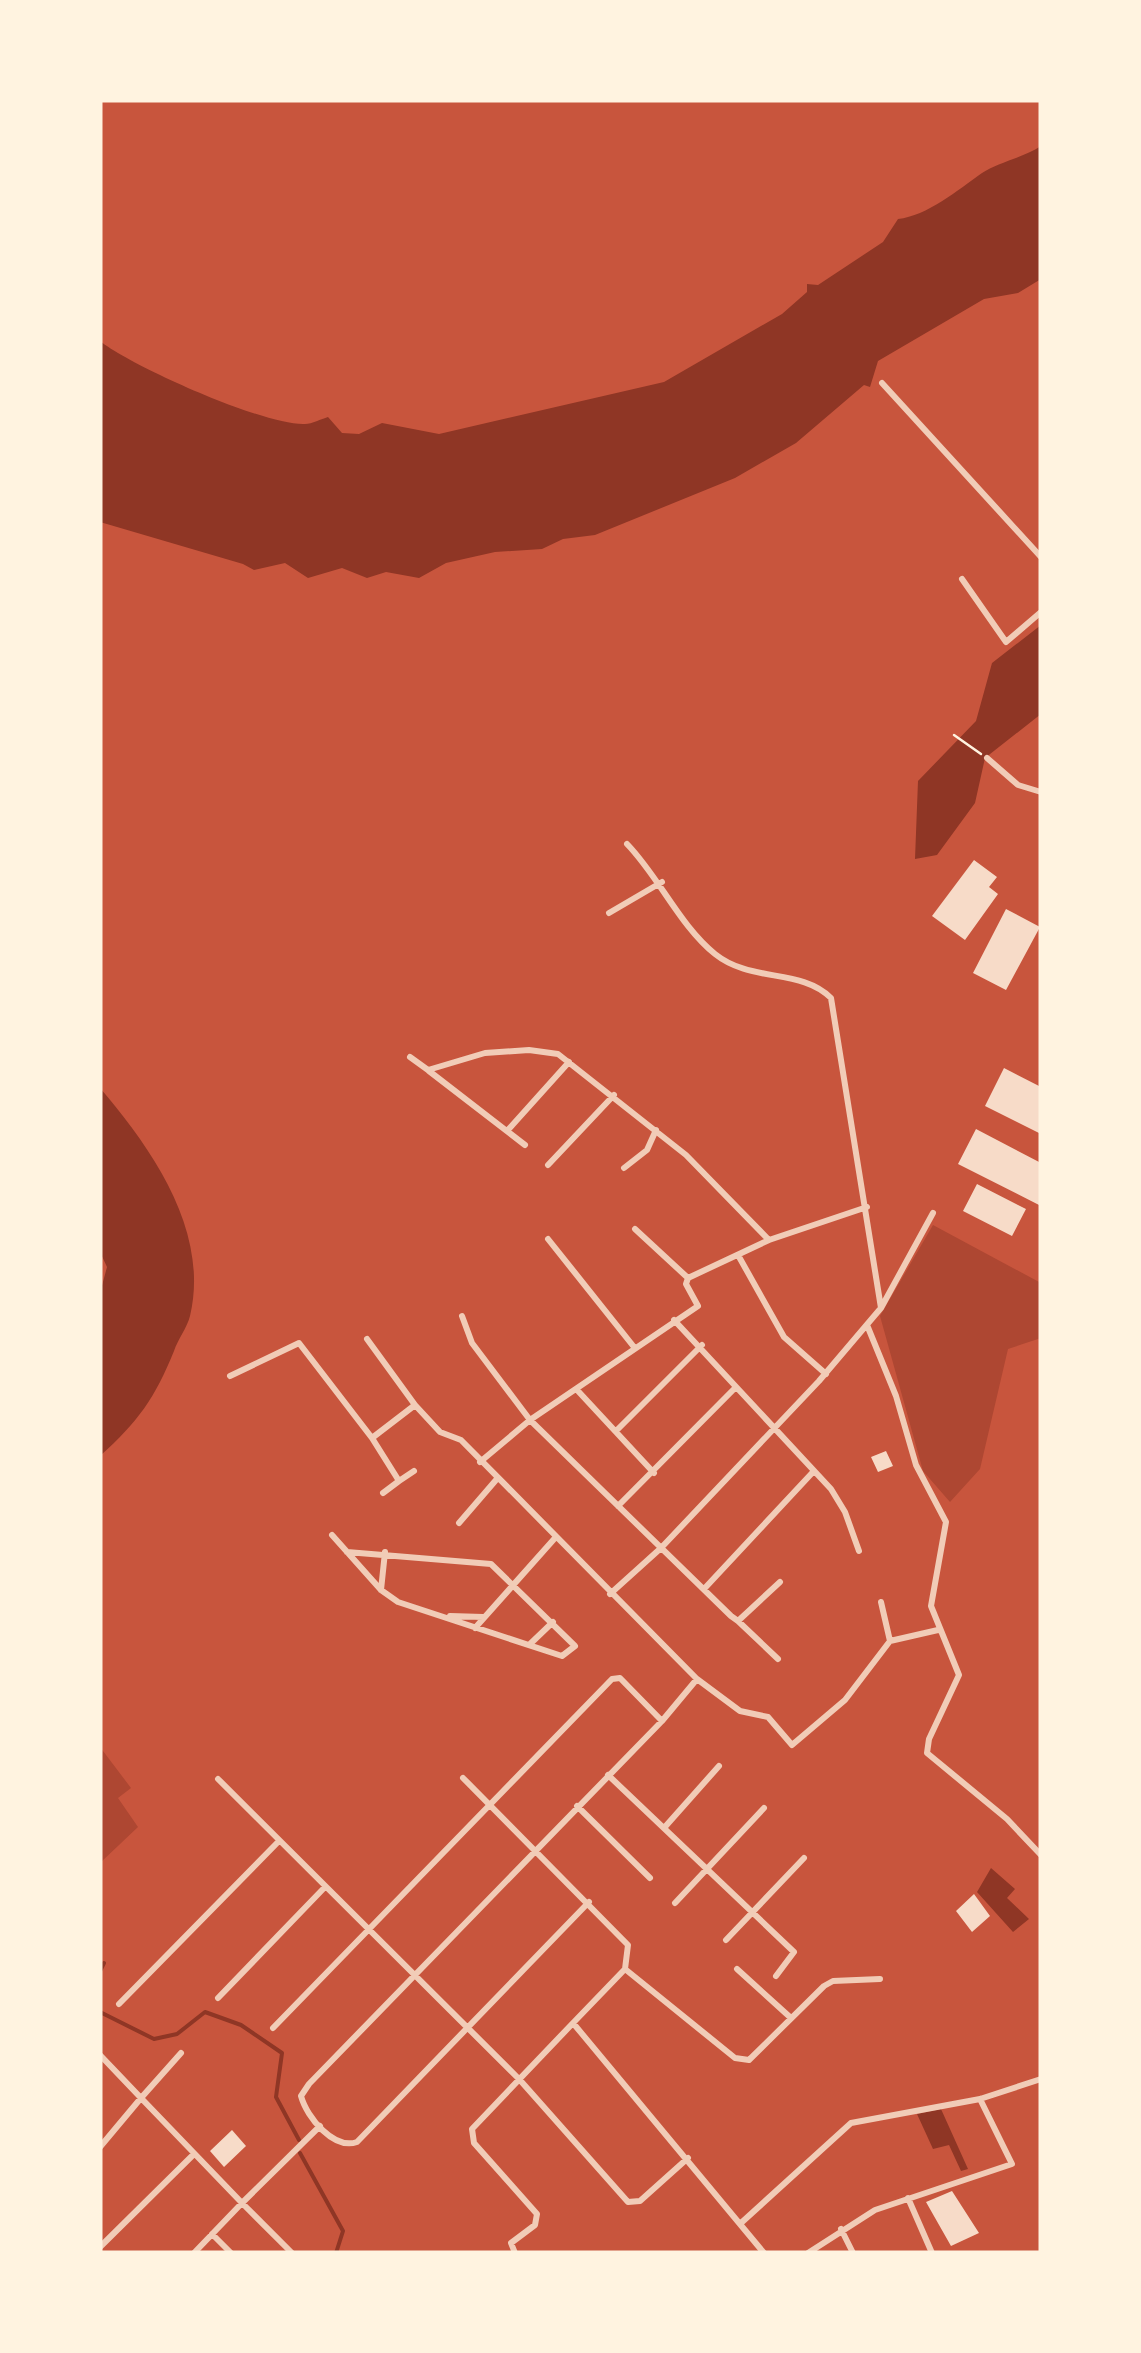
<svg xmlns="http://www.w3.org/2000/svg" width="1141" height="2353" font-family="'Exo 2',sans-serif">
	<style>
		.green { fill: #ae4732 }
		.water { fill: #8f3625 }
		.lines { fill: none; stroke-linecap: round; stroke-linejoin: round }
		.stream { stroke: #8f3625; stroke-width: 4 }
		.building { fill: #f7dbc8 }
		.path { stroke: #fff3e0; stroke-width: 2.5 }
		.minor { stroke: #f1ccb7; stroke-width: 6 }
	</style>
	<rect width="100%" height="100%" fill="#c8553d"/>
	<path class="green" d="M 933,1225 L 1041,1283 L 1041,1338 L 1008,1349 L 980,1469 L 950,1502 L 923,1471 L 880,1316 Z
		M 100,1747 L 131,1788 L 118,1798 L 138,1827 L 100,1863 Z"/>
	<path class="water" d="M 1041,146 L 1041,279 L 1018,293 L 984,299 L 878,361 L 870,387 L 864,385 L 796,443 L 735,478 L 595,535 L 563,539 L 542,549 L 495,552 L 446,563 L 419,578 L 386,572 L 367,578 L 342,568 L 308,578 L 285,563 L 254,570 L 243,564 L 100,522 L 100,341 C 131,366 265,426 305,424 C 312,424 321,419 328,417 L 342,433 L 359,434 L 382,423 L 439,434 L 664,382 L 782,314 L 807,292 L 807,284 L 818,285 L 883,242 L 898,219 C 927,216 958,190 982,173 C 998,162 1023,158 1041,146 Z
		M 1041,625 L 1041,714 L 985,758 L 975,803 L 937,855 L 915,859 L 918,781 L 976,721 L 992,663 Z
		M 100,1088 C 152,1149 210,1231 190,1316 C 187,1328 178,1339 174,1351 C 155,1398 138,1422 100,1456 L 100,1293 L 107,1267 L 100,1252 Z
		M 991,1868 L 1015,1889 L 1007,1898 L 1029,1919 L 1013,1932 L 977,1892 Z
		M 941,2109 L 968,2169 L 961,2171 L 949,2145 L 933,2149 L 917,2114 Z"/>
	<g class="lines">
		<path class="stream" d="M 100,1971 L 104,1963
			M 100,2012 L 154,2039 L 177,2034 L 205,2012 L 241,2025 L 282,2053 L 276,2097 L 299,2140
			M 300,2153 L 343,2231 L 336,2253"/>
	</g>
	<path class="building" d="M 974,860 L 997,877 L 989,887 L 998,894 L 965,940 L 932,916 Z
		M 1006,909 L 1040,927 L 1006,990 L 973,973 Z
		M 1004,1068 L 1041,1087 L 1041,1134 L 985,1106 Z
		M 976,1129 L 1041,1163 L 1041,1206 L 958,1164 Z
		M 977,1184 L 1026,1209 L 1012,1236 L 963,1211 Z
		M 886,1451 L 893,1466 L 878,1472 L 871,1457 Z
		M 974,1894 L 990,1916 L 972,1932 L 956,1911 Z
		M 232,2130 L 246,2146 L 224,2167 L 210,2151 Z
		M 952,2191 L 979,2233 L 951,2246 L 926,2202 Z"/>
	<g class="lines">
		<path class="path" d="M 954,735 L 981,754"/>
		<path class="minor" d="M 882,383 L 1041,557
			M 962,579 L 1006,642 L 1041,612
			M 987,758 L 1018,785 L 1041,792
			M 627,844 C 659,877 680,926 715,954 C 751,983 801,968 831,998 L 881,1308
			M 609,913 L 662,882
			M 410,1057 L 428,1070 L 485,1053 L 529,1050 L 558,1054 L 686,1155 L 769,1240 L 688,1278
			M 429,1071 L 525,1145
			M 507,1131 L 569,1062
			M 548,1165 L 614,1095
			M 624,1168 L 647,1150 L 656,1130
			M 548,1239 L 634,1347
			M 769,1240 L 867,1207
			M 738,1255 L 784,1337 L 826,1374
			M 462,1316 L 472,1343 L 530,1420 L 731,1616 L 738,1621 L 780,1582
			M 674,1320 L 831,1489 L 845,1512 L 859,1551
			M 867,1325 L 896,1396 L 916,1465 L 946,1522 L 931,1606 L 959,1675 L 929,1739 L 927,1753 L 1007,1819 L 1041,1855
			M 367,1339 L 415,1405
			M 230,1376 L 299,1343 L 372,1438 L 415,1405 L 440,1432 L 461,1440 L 697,1679 L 740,1711 L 768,1717 L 792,1745 L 845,1700 L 890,1641 L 938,1630
			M 578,1391 L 654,1473
			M 616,1431 L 702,1345
			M 372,1438 L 399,1481 L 414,1471
			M 480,1462 L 530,1420 L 698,1306 L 686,1284 L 688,1278 L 635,1229
			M 383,1493 L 399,1481
			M 618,1506 L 735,1388
			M 459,1523 L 496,1480
			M 332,1535 L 381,1590 L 398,1602 L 562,1656 L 575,1646 L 491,1564 L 347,1552
			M 704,1589 L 813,1472
			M 381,1590 L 385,1552
			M 610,1594 L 661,1548 L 819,1381 L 881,1308 L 933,1213
			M 881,1602 L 890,1641
			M 450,1616 L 483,1617
			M 738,1621 L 778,1659
			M 475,1628 L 555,1538
			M 529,1645 L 553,1622
			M 608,1775 L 794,1952 L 776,1976
			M 463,1778 L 628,1945 L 625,1969 L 573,2023 L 764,2253
			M 218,1779 L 519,2079 L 628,2202 L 640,2201 L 688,2158
			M 577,1806 L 650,1878
			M 664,1828 L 719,1766
			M 589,1902 L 357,2142 C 334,2150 307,2118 301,2096 L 309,2084 L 662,1721 L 697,1679
			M 675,1903 L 764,1808
			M 726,1940 L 804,1858
			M 625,1969 L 735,2058 L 749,2060 L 824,1986 L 833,1981 L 880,1979
			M 737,1969 L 791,2018
			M 218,1998 L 325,1887
			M 119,2004 L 278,1842
			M 273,2028 L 612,1679 L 620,1678 L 662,1721
			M 100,2055 L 141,2098 L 181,2053
			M 100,2147 L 141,2098 L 242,2203 L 320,2126
			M 908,2198 L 932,2253
			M 741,2223 L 851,2123 L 980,2099 L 1041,2079
			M 841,2229 L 853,2253
			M 212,2234 L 231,2253
			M 100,2247 L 194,2154
			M 194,2253 L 242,2203 L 292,2253
			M 515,2253 L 511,2243 L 535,2225 L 537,2214 L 474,2143 L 472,2129 L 573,2023
			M 808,2253 L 875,2210 L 1012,2164 L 980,2099"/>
	</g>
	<rect width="1141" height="2353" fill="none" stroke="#fff3e0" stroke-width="205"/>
</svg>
